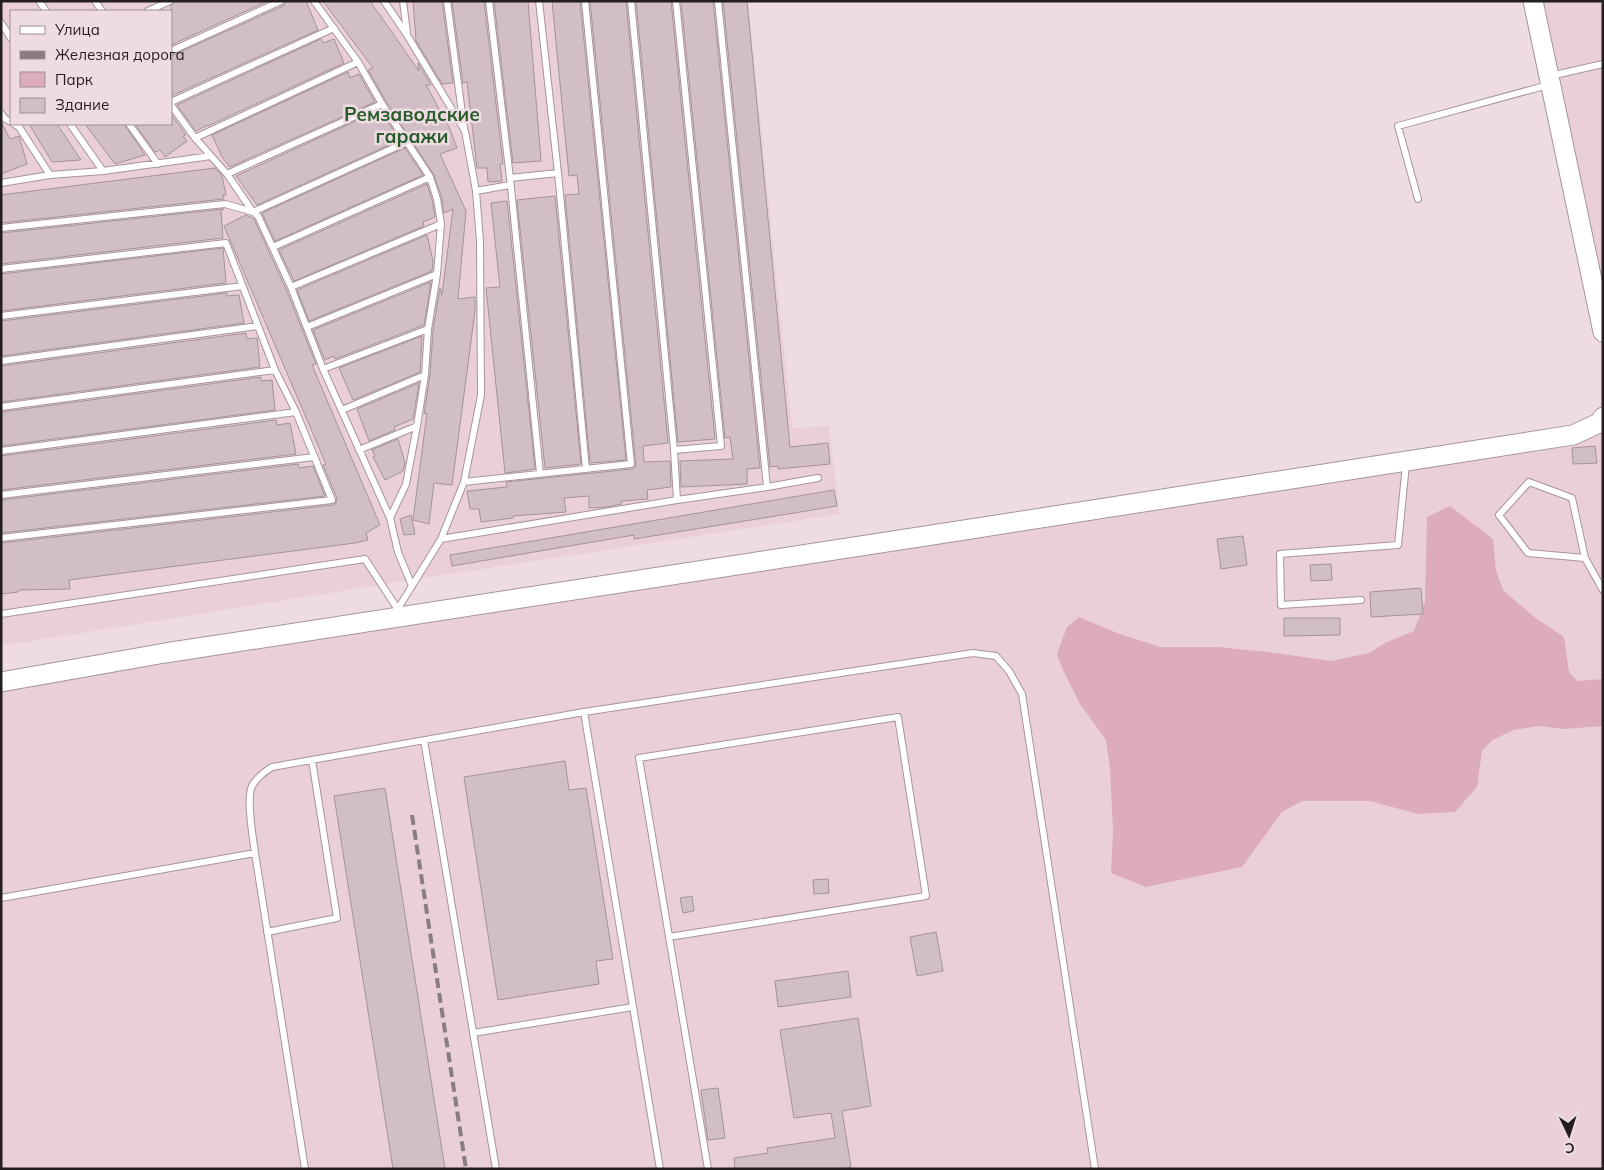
<svg xmlns="http://www.w3.org/2000/svg" width="1604" height="1170" font-family="Mulish,sans-serif">
	<style>
		.built { fill: #eacfd8; fill-rule: evenodd }
		.green { fill: #dcabbd }
		.building { fill: #d1bfc5; stroke: #a49399 }
		.lines { fill: none; stroke-linecap: round; stroke-linejoin: round }
		.lane-casing { stroke: #a6959a; stroke-width: 8 }
		.secondary-casing { stroke: #a6959a; stroke-width: 21 }
		.lane { stroke: #fff; stroke-width: 6 }
		.secondary { stroke: #fff; stroke-width: 19 }
		.rail { stroke: #8a7d82; stroke-width: 4; stroke-dasharray: 10 5; stroke-linecap: butt }
		.labels { text-anchor: middle; stroke-width: 5; stroke-linejoin: round; paint-order: stroke }
		.neighbourhood-label { font-size: 19px; font-weight: bold; fill: #265d29; stroke: #efdce3 }
	</style>
	<rect width="100%" height="100%" fill="#efdce3"/>
	<path class="built" d="M 1,1 L 748,1 L 792,428 L 829,426 L 840,514 L 392,583 L 1,646 ZM 11,11 L 171,11 L 171,124 L 11,124 Z
		M 1533,1 L 1603,1 L 1603,332 Z
		M 1603,417 L 1603,1169 L 1,1169 L 1,682 L 1573,435 Z"/>
	<path class="green" d="M 1450,506 L 1493,539 L 1496,571 L 1503,590 L 1533,616 L 1564,637 L 1569,672 L 1577,681 L 1603,679 L 1603,726 L 1563,729 L 1540,726 L 1513,730 L 1491,741 L 1482,751 L 1477,787 L 1455,812 L 1418,814 L 1370,801 L 1302,801 L 1282,812 L 1242,867 L 1146,887 L 1111,873 L 1113,831 L 1110,768 L 1106,740 L 1080,704 L 1063,670 L 1057,654 L 1067,627 L 1079,617 L 1117,633 L 1160,647 L 1218,647 L 1276,653 L 1331,661 L 1369,653 L 1387,642 L 1414,631 L 1425,602 L 1427,517 Z"/>
	<path class="building" d="M 175,1 L 268,1 L 171,45 L 171,6 Z
		M 286,1 L 306,1 L 318,30 L 171,96 L 171,56 L 283,6 Z
		M 323,1 L 370,1 L 419,71 L 418,63 L 431,85 L 426,85 L 449,127 L 457,148 L 440,154 L 466,211 L 458,299 L 475,297 L 475,311 L 452,485 L 434,483 L 429,524 L 413,520 L 427,413 L 424,414 L 430,375 L 433,330 L 440,288 L 442,295 L 453,209 L 444,213 L 442,198 L 434,175 L 386,101 L 368,70 L 373,68 Z
		M 413,1 L 442,1 L 453,83 L 442,84 L 416,41 Z
		M 452,1 L 484,1 L 503,164 L 500,164 L 502,181 L 488,182 L 487,168 L 477,168 L 467,82 L 463,83 Z
		M 494,1 L 528,1 L 541,161 L 513,163 Z
		M 552,1 L 580,1 L 626,460 L 590,463 L 565,195 L 579,194 L 577,175 L 569,176 Z
		M 590,1 L 626,1 L 668,443 L 643,446 L 644,462 L 670,461 L 671,487 L 647,490 L 648,499 L 621,501 L 622,504 L 606,507 L 589,508 L 589,496 L 564,498 L 566,512 L 513,516 L 513,518 L 481,522 L 479,509 L 470,509 L 467,491 L 507,487 L 506,482 L 632,469 L 636,466 Z
		M 636,1 L 671,1 L 715,439 L 678,442 Z
		M 681,1 L 713,1 L 760,468 L 747,469 L 747,484 L 681,487 L 680,461 L 733,459 L 730,437 L 725,438 Z
		M 723,1 L 747,1 L 790,447 L 828,443 L 830,464 L 778,469 L 778,466 L 770,467 Z
		M 321,39 L 323,43 L 334,39 L 344,63 L 208,126 L 208,125 L 196,131 L 177,105 Z
		M 348,72 L 350,78 L 359,74 L 375,102 L 230,167 L 222,157 L 212,135 Z
		M 380,110 L 400,140 L 257,205 L 236,176 Z
		M 171,114 L 186,135 L 183,136 L 187,141 L 165,157 L 160,150 L 155,152 L 135,124 L 171,124 Z
		M 1,122 L 10,139 L 19,136 L 27,164 L 1,174 Z
		M 29,124 L 57,124 L 81,160 L 52,162 Z
		M 85,124 L 124,124 L 145,155 L 115,164 Z
		M 405,148 L 423,175 L 275,241 L 262,213 Z
		M 215,168 L 222,176 L 226,195 L 223,195 L 224,199 L 1,223 L 1,195 Z
		M 427,184 L 432,200 L 435,217 L 423,222 L 424,226 L 294,281 L 279,250 Z
		M 555,196 L 581,464 L 545,468 L 517,200 Z
		M 507,201 L 535,469 L 505,473 L 486,288 L 500,287 L 491,203 Z
		M 224,209 L 221,210 L 223,238 L 1,264 L 1,233 Z
		M 246,215 L 254,219 L 286,289 L 316,364 L 312,365 L 380,525 L 366,533 L 368,540 L 355,543 L 69,580 L 70,589 L 19,590 L 18,592 L 1,594 L 1,543 L 333,505 L 336,503 L 337,498 L 323,465 L 326,464 L 224,226 Z
		M 427,235 L 433,261 L 432,271 L 309,321 L 297,290 Z
		M 223,248 L 226,283 L 1,311 L 1,274 Z
		M 431,282 L 424,325 L 335,359 L 334,356 L 325,360 L 313,330 Z
		M 227,293 L 227,296 L 239,295 L 244,323 L 1,356 L 1,321 Z
		M 246,333 L 247,339 L 257,338 L 260,367 L 1,402 L 1,366 Z
		M 422,336 L 420,372 L 353,400 L 339,368 Z
		M 261,377 L 261,381 L 272,380 L 275,410 L 1,446 L 1,412 Z
		M 419,383 L 413,419 L 394,427 L 395,430 L 369,441 L 357,409 Z
		M 276,420 L 277,425 L 290,423 L 296,454 L 1,490 L 1,456 Z
		M 398,439 L 405,463 L 403,471 L 385,480 L 373,457 L 375,456 L 372,450 Z
		M 1595,446 L 1597,463 L 1573,464 L 1572,448 Z
		M 298,464 L 299,468 L 313,466 L 325,496 L 1,533 L 1,500 Z
		M 834,490 L 837,506 L 634,539 L 634,535 L 452,566 L 450,555 Z
		M 411,515 L 415,534 L 404,535 L 400,519 Z
		M 1243,536 L 1247,565 L 1221,569 L 1217,539 Z
		M 1331,564 L 1332,580 L 1311,581 L 1310,565 Z
		M 1421,588 L 1423,614 L 1371,617 L 1370,592 Z
		M 1284,618 L 1340,618 L 1340,635 L 1284,636 Z
		M 565,761 L 569,790 L 586,788 L 613,959 L 596,961 L 599,984 L 498,1000 L 464,777 Z
		M 385,788 L 445,1169 L 393,1169 L 334,796 Z
		M 828,879 L 829,893 L 814,894 L 813,880 Z
		M 692,896 L 694,911 L 683,913 L 680,898 Z
		M 936,932 L 943,971 L 917,976 L 910,937 Z
		M 848,971 L 851,997 L 778,1007 L 775,981 Z
		M 858,1018 L 871,1106 L 842,1111 L 851,1167 L 841,1169 L 735,1169 L 734,1158 L 768,1153 L 767,1148 L 835,1138 L 831,1113 L 794,1118 L 780,1030 Z
		M 718,1088 L 725,1138 L 708,1140 L 701,1090 Z"/>
	<g class="lines">
		<g class="lane-casing">
			<path id="lane" d="M 39,1 L 46,11
				M 95,1 L 102,11
				M 314,1 L 358,62 L 382,104 L 430,177 L 437,199 L 441,224 L 437,274 L 428,329 L 425,375 L 417,426 L 406,484 L 390,518
				M 384,1 L 407,35 L 465,131 L 476,191 L 480,241 L 481,395 L 464,482 L 441,539
				M 403,1 L 407,33
				M 447,1 L 464,128
				M 489,1 L 510,178 L 540,473
				M 539,1 L 558,173 L 586,469
				M 631,1 L 674,450 L 677,500
				M 148,11 L 170,1
				M 1,23 L 11,38
				M 171,51 L 281,1
				M 1550,76 L 1603,64
				M 171,102 L 334,28
				M 171,105 L 195,138 L 227,174 L 253,212 L 258,216 L 291,287 L 323,369 L 390,518 L 398,552 L 412,586
				M 1,113 L 4,118 L 11,122
				M 14,124 L 19,127 L 50,175
				M 70,124 L 103,171
				M 129,124 L 158,164
				M 195,138 L 358,62
				M 227,174 L 382,104
				M 510,178 L 558,173
				M 1,183 L 50,175 L 103,171 L 211,156
				M 476,191 L 510,185
				M 1418,199 L 1398,126 L 1548,85
				M 1,228 L 225,204 L 253,212 L 407,142
				M 273,247 L 430,177
				M 1,269 L 226,243 L 275,370 L 296,412 L 332,500 L 1,538
				M 291,287 L 441,224
				M 1,316 L 243,286
				M 307,327 L 437,274
				M 1,361 L 258,326
				M 323,369 L 428,329
				M 1,407 L 275,370
				M 342,410 L 425,375
				M 359,450 L 417,426
				M 674,450 L 721,446 L 676,1
				M 1,451 L 296,412
				M 464,482 L 631,464 L 585,1
				M 767,487 L 818,478
				M 1,495 L 314,457
				M 1585,558 L 1528,553 L 1499,515 L 1529,482 L 1572,498 L 1585,558 L 1603,590
				M 1361,600 L 1281,605 L 1280,554 L 1398,545 L 1406,464
				M 1,614 L 365,559 L 397,608
				M 394,615 L 441,539 L 677,500 L 767,487 L 718,1
				M 584,712 L 660,1169
				M 424,740 L 496,1169
				M 1,898 L 255,853
				M 267,932 L 337,918 L 312,760
				M 669,937 L 926,896 L 898,717 L 639,758 L 708,1169
				M 473,1033 L 633,1007
				M 305,1169 L 255,853 C 253,838 246,799 252,786 C 257,777 264,772 272,767 L 584,712 L 973,653 L 996,656 L 1009,671 L 1022,694 L 1095,1169"/>
		</g>
		<g class="secondary-casing">
			<path id="secondary" d="M 1533,1 L 1603,332
				M 1,682 L 165,653 L 945,533 L 1573,435 L 1599,423 L 1603,417"/>
		</g>
		<use href="#lane" class="lane"/>
		<use href="#secondary" class="secondary"/>
		<path class="rail" d="M 412,815 L 466,1169"/>
	</g>
	<g class="labels">
		<g class="neighbourhood-label">
			<text x="412" y="121">Ремзаводские<tspan x="412" dy="22">гаражи</tspan></text>
		</g>
	</g>
	<rect width="1604" height="1170" fill="none" stroke="#251e20" stroke-width="5"/>
	<rect x="10" y="10" width="162" height="115" fill="#efdce3" stroke="#9e9095"/>
	<rect x="20" y="26" width="25" height="8" fill="#ffffff" stroke="#9e9095"/>
	<text x="55" y="35" font-size="15" fill="#251e20">Улица</text>
	<rect x="20" y="51" width="25" height="8" fill="#8a7d82" stroke="#9e9095"/>
	<text x="55" y="60" font-size="15" fill="#251e20">Железная дорога</text>
	<rect x="20" y="72" width="25" height="15" fill="#dcabbd" stroke="#9e9095"/>
	<text x="55" y="85" font-size="15" fill="#251e20">Парк</text>
	<rect x="20" y="98" width="25" height="15" fill="#d1bfc5" stroke="#9e9095"/>
	<text x="55" y="110" font-size="15" fill="#251e20">Здание</text>
	<g transform="translate(1569 1135) rotate(176)" stroke="#efdce3" stroke-width="4" paint-order="stroke">
	<path d="M0-4L9 19L0 12L-9 19Z" fill="#251e20"/>
	<text y="-8" font-size="14" font-weight="bold" text-anchor="middle" fill="#251e20">С</text>
	</g>
</svg>
